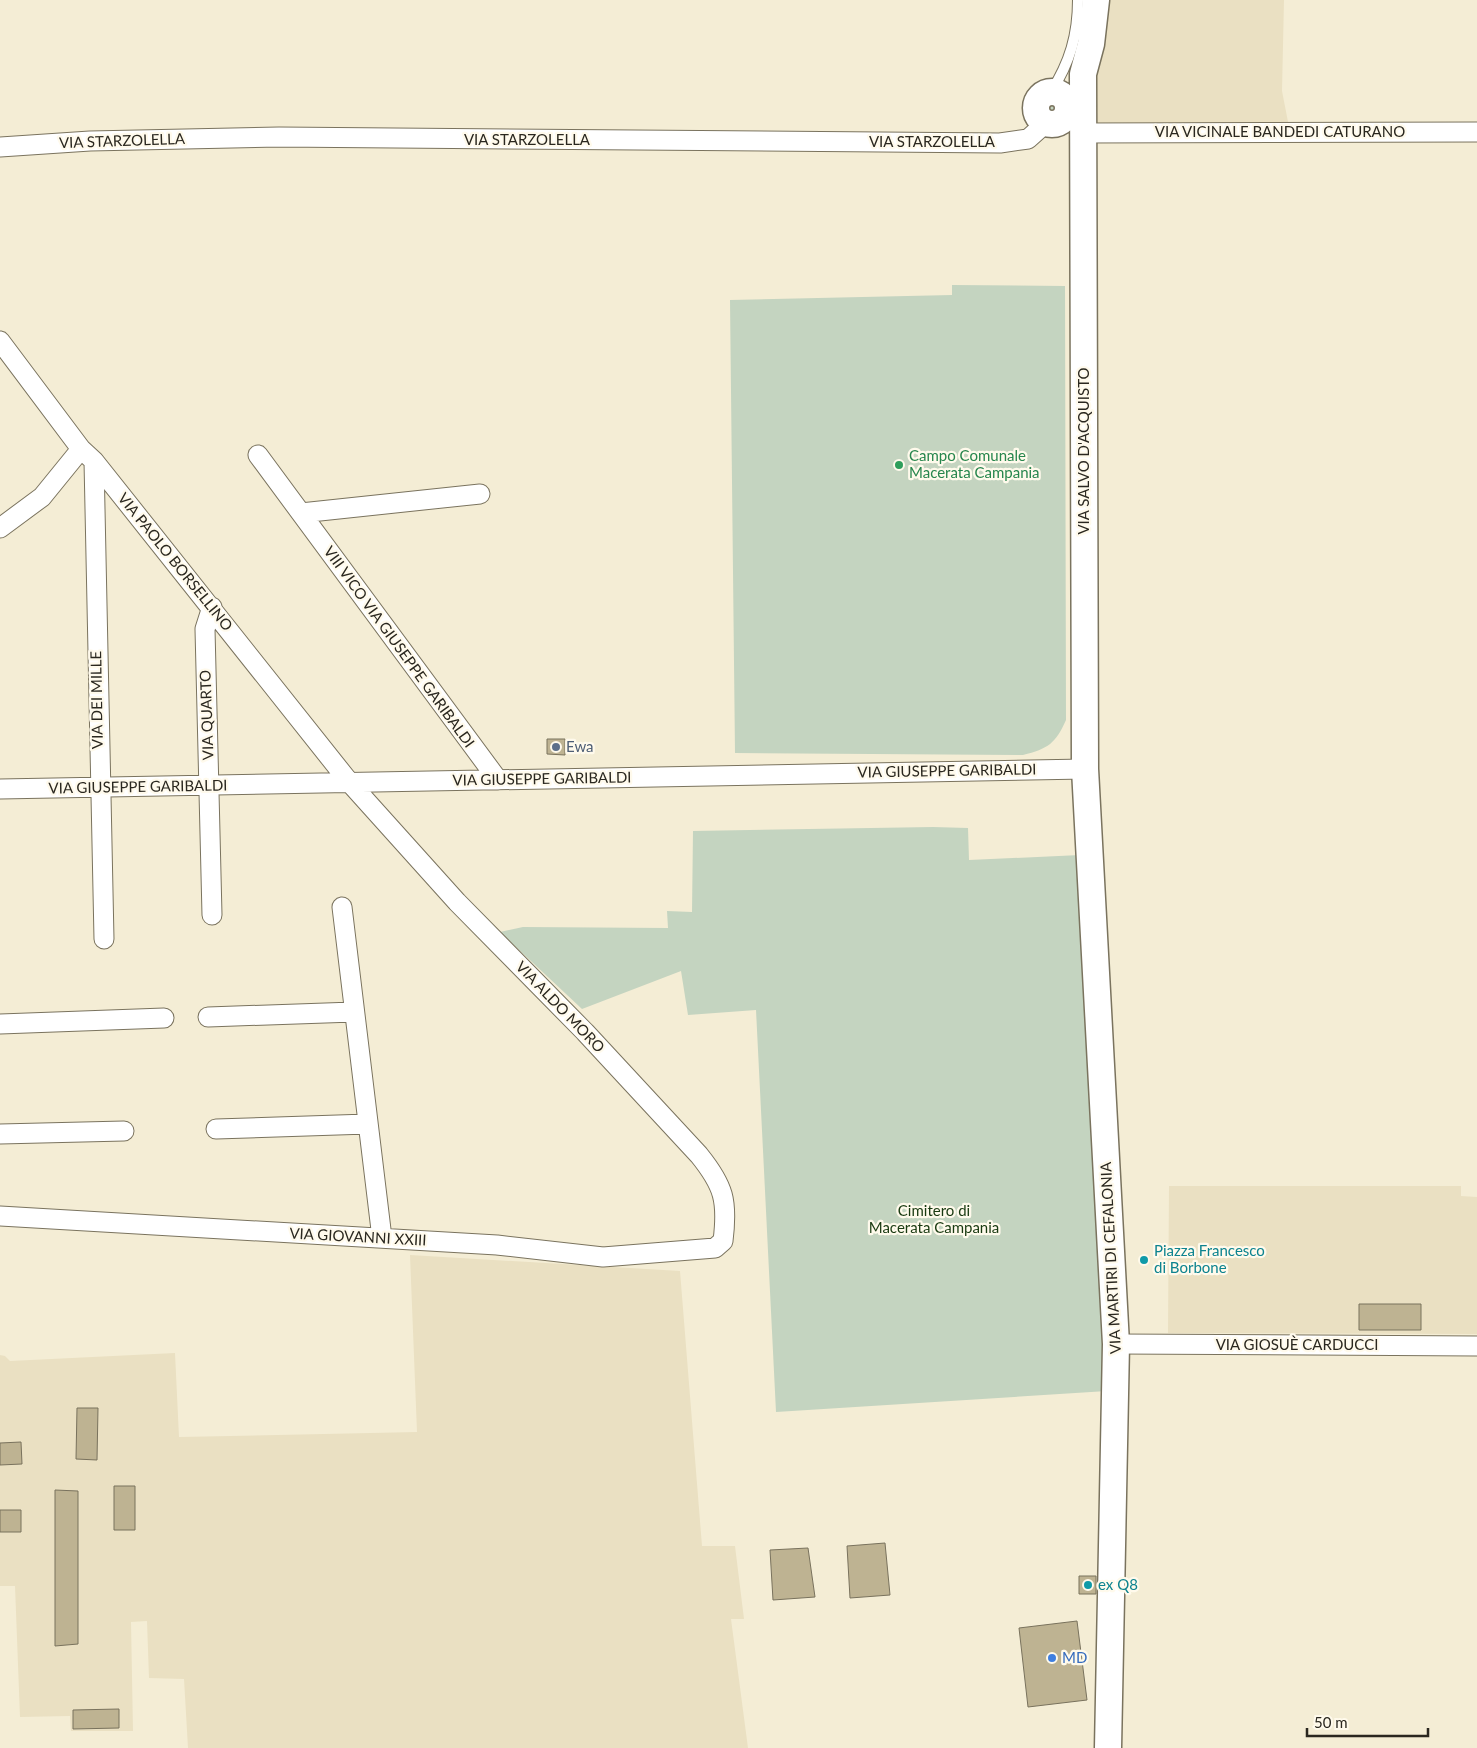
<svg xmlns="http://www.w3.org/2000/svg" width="1477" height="1748" font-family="Lato,sans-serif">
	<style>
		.built { fill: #eae0c2 }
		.green { fill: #c4d4c0 }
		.building { fill: #beb392; stroke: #79725d }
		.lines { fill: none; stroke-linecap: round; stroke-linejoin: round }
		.lane-casing { stroke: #7a735e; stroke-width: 12 }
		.street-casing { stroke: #7a735e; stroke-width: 21 }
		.secondary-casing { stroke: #7a735e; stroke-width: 29 }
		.lane { stroke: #fff; stroke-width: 10 }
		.street { stroke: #fff; stroke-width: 19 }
		.secondary { stroke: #fff; stroke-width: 26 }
		.leisure-dot { fill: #2e9e5b; stroke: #fffaec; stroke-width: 2 }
		.service-dot { fill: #5c6f8a; stroke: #fffaec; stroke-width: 2 }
		.culture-dot { fill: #0f9aa8; stroke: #fffaec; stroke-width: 2 }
		.shop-dot { fill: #3f7fe0; stroke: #fffaec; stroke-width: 2 }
		.labels { text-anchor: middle; stroke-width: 4.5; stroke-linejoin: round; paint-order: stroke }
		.street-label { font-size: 15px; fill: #2a271f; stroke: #fffaec }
		.leisure-label { font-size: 15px; fill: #27864d; stroke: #fffaec; text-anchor: start }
		.service-label { font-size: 15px; fill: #4e5e75; stroke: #fffaec; text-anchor: start }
		.park-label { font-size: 15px; fill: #193a11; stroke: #fffaec }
		.culture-label { font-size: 15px; fill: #0d838f; stroke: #fffaec; text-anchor: start }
		.shop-label { font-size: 15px; fill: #366cbe; stroke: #fffaec; text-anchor: start }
	</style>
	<rect width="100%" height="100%" fill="#f4edd5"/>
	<path class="built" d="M 1104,0 L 1284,0 L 1282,91 L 1289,127 L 1089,131 Z
		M 1169,1186 L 1461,1186 L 1461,1196 L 1477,1197 L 1477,1334 L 1168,1333 Z
		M 410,1255 L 680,1271 L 702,1546 L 735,1546 L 744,1619 L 731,1619 L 748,1748 L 188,1748 L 184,1679 L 149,1678 L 147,1621 L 131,1622 L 133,1731 L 71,1731 L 70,1716 L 20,1717 L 15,1586 L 0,1586 L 0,1355 L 5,1356 L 10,1361 L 175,1353 L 179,1437 L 417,1432 Z"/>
	<path class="green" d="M1040 108a12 12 0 1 1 24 0a12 12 0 1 1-24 0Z
		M 952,285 L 1065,286 L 1066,720 C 1056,743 1048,749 1023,755 L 735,753 L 730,300 L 952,295 Z
		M 933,827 L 968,828 L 969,860 L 1080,855 L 1107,1391 L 776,1412 L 756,1010 L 688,1015 L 681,971 L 582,1009 L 500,932 L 523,927 L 668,928 L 667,911 L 692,912 L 693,831 Z"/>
	<path class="building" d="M 547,739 L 565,739 L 565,755 L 547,754 Z
		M 1359,1304 L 1421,1304 L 1421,1330 L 1359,1330 Z
		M 77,1408 L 98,1408 L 97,1460 L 76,1459 Z
		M 21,1442 L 22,1464 L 0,1465 L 0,1443 Z
		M 114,1486 L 135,1486 L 135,1530 L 114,1530 Z
		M 55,1490 L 78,1491 L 78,1644 L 55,1646 Z
		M 0,1510 L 21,1510 L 21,1532 L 0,1532 Z
		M 885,1543 L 890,1595 L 850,1598 L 847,1546 Z
		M 808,1548 L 815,1597 L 773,1600 L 770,1550 Z
		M 1079,1576 L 1096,1576 L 1096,1594 L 1079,1594 Z
		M 1077,1621 L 1087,1700 L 1028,1707 L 1019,1628 Z
		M 119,1709 L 119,1728 L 73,1729 L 73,1710 Z"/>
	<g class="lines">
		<g class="lane-casing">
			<path id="lane" d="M 1051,92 C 1070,62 1078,35 1078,0"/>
		</g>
		<g class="street-casing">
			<path id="street" d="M 1083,133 L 1477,132
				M 0,147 L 90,141 L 279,137 L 1000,143 L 1028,139 L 1047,122
				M 0,341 L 81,449 L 94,461 L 350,783 L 457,902 L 585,1032 L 699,1155 C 724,1186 728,1201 723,1241 L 715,1248 L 603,1257 L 497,1245 L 0,1216
				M 258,455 L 498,780
				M 94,461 L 104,939
				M 301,513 L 480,494
				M 0,528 L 42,497 L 81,449
				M 212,607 L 205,629 L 212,915
				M 0,789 L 1085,769
				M 342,907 L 382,1238
				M 208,1017 L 354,1012
				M 0,1024 L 164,1018
				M 216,1129 L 368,1124
				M 0,1134 L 124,1131
				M 1116,1344 L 1477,1346"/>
		</g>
		<g class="secondary-casing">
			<path id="secondary" d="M 1096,0 L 1091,44 L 1083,74 L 1085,769 L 1116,1344 L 1108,1748
				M1036 108a16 16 0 1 1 32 0a16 16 0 1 1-32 0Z"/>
		</g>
		<use href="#lane" class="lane"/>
		<use href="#street" class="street"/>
		<use href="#secondary" class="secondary"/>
	</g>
	<circle class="leisure-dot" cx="899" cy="465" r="5"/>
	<circle class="service-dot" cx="556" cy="747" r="5"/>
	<g class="culture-dot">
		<circle cx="1144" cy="1260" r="5"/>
		<circle cx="1088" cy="1585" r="5"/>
	</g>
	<circle class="shop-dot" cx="1052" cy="1658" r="5"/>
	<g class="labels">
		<g class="street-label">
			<text x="1280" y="137">VIA VICINALE BANDEDI CATURANO</text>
			<text x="527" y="145">VIA STARZOLELLA</text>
			<text transform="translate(122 141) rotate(-2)" y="5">VIA STARZOLELLA</text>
			<text x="932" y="147">VIA STARZOLELLA</text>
			<text transform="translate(1084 451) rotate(-90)" y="5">VIA SALVO D'ACQUISTO</text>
			<text transform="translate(175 562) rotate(51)" y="5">VIA PAOLO BORSELLINO</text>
			<text transform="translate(399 647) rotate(54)" y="5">VIII VICO VIA GIUSEPPE GARIBALDI</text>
			<text transform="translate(97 700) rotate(-91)" y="5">VIA DEI MILLE</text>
			<text transform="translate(207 715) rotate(-92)" y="5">VIA QUARTO</text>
			<text transform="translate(947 771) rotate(-1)" y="5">VIA GIUSEPPE GARIBALDI</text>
			<text transform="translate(542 779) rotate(-1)" y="5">VIA GIUSEPPE GARIBALDI</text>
			<text transform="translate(138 787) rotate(-1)" y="5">VIA GIUSEPPE GARIBALDI</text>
			<text transform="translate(560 1007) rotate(46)" y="5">VIA ALDO MORO</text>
			<text transform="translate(358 1237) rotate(3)" y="5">VIA GIOVANNI XXIII</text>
			<text transform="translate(1111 1258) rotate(-93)" y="5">VIA MARTIRI DI CEFALONIA</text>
			<text x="1297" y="1350">VIA GIOSUÈ CARDUCCI</text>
		</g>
		<g class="leisure-label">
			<text x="909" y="461">Campo Comunale<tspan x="909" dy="17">Macerata Campania</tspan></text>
		</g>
		<g class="service-label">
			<text x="566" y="752">Ewa</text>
		</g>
		<g class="park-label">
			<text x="934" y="1216">Cimitero di<tspan x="934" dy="17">Macerata Campania</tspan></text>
		</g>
		<g class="culture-label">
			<text x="1154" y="1256">Piazza Francesco<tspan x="1154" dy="17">di Borbone</tspan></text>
			<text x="1098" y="1590">ex Q8</text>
		</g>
		<g class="shop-label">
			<text x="1062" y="1663">MD</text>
		</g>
	</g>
	<path d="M1307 1728v8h121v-8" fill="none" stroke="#2a271f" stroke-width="2.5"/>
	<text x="1314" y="1728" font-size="15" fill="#2a271f" stroke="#fffaec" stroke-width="4" paint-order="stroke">50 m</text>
</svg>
